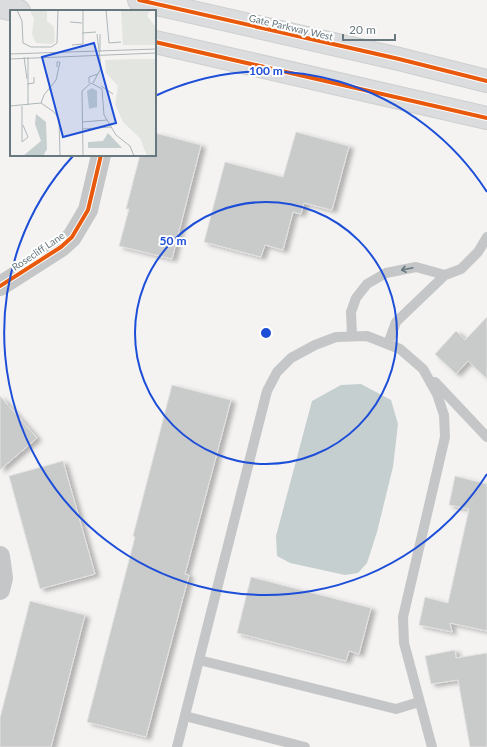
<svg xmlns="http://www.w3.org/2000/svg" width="487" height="747" font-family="Lato,sans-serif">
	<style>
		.water { fill: #c6cfd0 }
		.building { fill: #c9caca; stroke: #e3e2e2; filter: url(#shadow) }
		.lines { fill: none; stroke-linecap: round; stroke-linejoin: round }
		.secondary-casing { stroke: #cecfcf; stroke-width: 24 }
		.service { stroke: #c4c6c7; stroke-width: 10 }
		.minor { stroke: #c4c6c7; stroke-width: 20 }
		.secondary { stroke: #dbdcdd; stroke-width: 22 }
		.cycleway-casing { stroke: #fff; stroke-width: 6 }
		.cycleway { stroke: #e8590c; stroke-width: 4 }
		.oneway { stroke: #67797f }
		.ring { fill: none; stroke: #1d4ed8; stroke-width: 2 }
		.labels { text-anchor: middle; stroke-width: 4; stroke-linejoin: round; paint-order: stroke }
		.street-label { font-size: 10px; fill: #67797f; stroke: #fff }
		.inset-road { fill: none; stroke: #afb7ba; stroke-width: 1 }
		.view { fill: #1d4ed8; fill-opacity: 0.15; stroke: #1d4ed8; stroke-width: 2 }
		.inset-edge { fill: none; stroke: #67797f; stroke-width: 2 }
		.centre { fill: #1d4ed8; stroke: #fff; stroke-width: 2 }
		.ring-label { font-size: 12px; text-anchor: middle; font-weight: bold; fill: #1d4ed8; stroke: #fff; stroke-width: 4; stroke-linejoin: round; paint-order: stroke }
	</style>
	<defs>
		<filter id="shadow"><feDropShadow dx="4.5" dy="2.5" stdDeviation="2" flood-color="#0004"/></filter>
	</defs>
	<rect width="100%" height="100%" fill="#f4f3f2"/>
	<path class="water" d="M 361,384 L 391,400 L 398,424 L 393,467 L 377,532 L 367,563 L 358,573 L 345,575 L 290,563 L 277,556 L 276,536 L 312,401 L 341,385 Z"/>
	<path class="building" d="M 296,132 L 349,146 L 332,210 L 304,203 L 301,214 L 293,212 L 283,250 L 265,245 L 261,257 L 204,242 L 225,162 L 283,177 Z
		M 155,133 L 201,145 L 172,259 L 119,246 L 129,209 L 126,209 L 140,155 L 155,155 Z
		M 487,317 L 487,379 L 468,361 L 456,374 L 435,354 L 456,331 L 465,340 Z
		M 172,385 L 231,400 L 185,574 L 189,575 L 146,737 L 87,722 L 135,537 L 133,536 Z
		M 0,396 L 37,438 L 0,470 Z
		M 63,461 L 95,574 L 40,589 L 9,476 Z
		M 455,476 L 487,484 L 487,631 L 450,623 L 452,632 L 419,625 L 425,597 L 448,603 L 469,509 L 449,505 Z
		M 251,577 L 371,608 L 359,654 L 349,651 L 346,661 L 237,633 Z
		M 30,601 L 85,615 L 51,747 L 0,747 L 0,718 Z
		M 455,650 L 456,658 L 487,653 L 487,747 L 470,747 L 458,680 L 431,684 L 425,656 Z"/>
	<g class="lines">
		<g class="secondary-casing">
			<path id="secondary" d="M 139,0 L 399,59 L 487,81
				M 0,7 L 19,11
				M 155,42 L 487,118"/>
		</g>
		<path class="service" d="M 352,336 L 351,312 L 356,298 L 367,284 L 386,273 L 416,267 L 445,275
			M 388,344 L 396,322 L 445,275 L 461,269 L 478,252 L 487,237
			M 435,382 L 487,437
			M 199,660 L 396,709 L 419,702
			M 185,716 L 305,747
			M 177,747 L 267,391 L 277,372 L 291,358 L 315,345 L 336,337 L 367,336 L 400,349 L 423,369 L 437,394 L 444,415 L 445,437 L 403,617 L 404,643 L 432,747"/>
		<path class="minor" d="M 0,286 L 61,247 L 72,237 L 88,210 L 101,155
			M 0,556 L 3,578 L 0,590"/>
		<use href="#secondary" class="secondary"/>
		<g class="cycleway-casing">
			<path id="cycleway" d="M 139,0 L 399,59 L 487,81
				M 155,42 L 487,118
				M 0,286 L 61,247 L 72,237 L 88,210 L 101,155"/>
		</g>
		<use href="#cycleway" class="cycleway"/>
	</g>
	<defs><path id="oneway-shaft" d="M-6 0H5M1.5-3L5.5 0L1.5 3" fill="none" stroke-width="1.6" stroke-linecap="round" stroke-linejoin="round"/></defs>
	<use class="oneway" href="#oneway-shaft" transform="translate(407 269) rotate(168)"/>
	<g class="ring">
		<circle cx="266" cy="333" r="131"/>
		<path d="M487 474A262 262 0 1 1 73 156M155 96A262 262 0 0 1 487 192"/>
	</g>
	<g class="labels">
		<g class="street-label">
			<text transform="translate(291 27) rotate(13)" y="4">Gate Parkway West</text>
			<text transform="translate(38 251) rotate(-34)" y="4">Rosecliff Lane</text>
		</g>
	</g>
	<g transform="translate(10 10)">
		<rect width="146" height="146" fill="#f4f3f2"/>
		<path d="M 20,0 L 37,0 L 37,11 L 44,17 L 45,32 L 41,34 L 26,33 L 22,24 L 24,9 ZM 111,0 L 140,0 L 137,6 L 146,17 L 146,35 L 113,35 ZM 121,49 L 146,49 L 146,146 L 137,146 L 130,128 L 113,112 L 105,94 L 108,76 L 96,63 L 95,50 Z" fill="#e3e5e0"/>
		<path d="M 82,78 L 87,81 L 87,97 L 79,99 L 77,81 ZM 26,104 L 36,112 L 37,139 L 33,146 L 13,146 L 31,131 L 25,114 ZM 98,123 L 112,138 L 78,138 L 78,132 L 93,131 Z" fill="#c6cfd0"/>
		<path class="inset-road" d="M 7,0 L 12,11 L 13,33 L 21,37 L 41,37 L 47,33 L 48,0M 96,0 L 99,33 L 111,32M 60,12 L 72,13M 72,23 L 86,22M 62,35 L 73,34 L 73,0M 90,42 L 90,24M 0,44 L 146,39M 14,47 L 17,69M 18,47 L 18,95M 0,49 L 146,43M 79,73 L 79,67 L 88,64M 83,73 L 91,58 L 87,24M 17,74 L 24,73 L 24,67M 91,76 L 103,84M 31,93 L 34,85 L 46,70 L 50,52 L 47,52 L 47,57M 0,96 L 31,93 L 44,102 L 49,109 L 50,146M 12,96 L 12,132 L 18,127 L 13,115M 72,112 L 97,110M 72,119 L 101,117M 73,146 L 72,81 L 81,73 L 92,79 L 94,105 L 106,125 L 120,136 L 124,146"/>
		<path class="view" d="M 84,33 L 106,113 L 53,127 L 32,47 Z"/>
		<rect width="146" height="146" class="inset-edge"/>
	</g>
	<circle cx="266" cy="333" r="6" class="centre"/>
	<g class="ring-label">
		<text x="266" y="75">100 m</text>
		<text x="173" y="245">50 m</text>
	</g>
	<path d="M343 34v6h52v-6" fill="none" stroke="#67797f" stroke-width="2"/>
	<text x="349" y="34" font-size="12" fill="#67797f" stroke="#ffffff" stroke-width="3" paint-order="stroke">20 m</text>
</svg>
